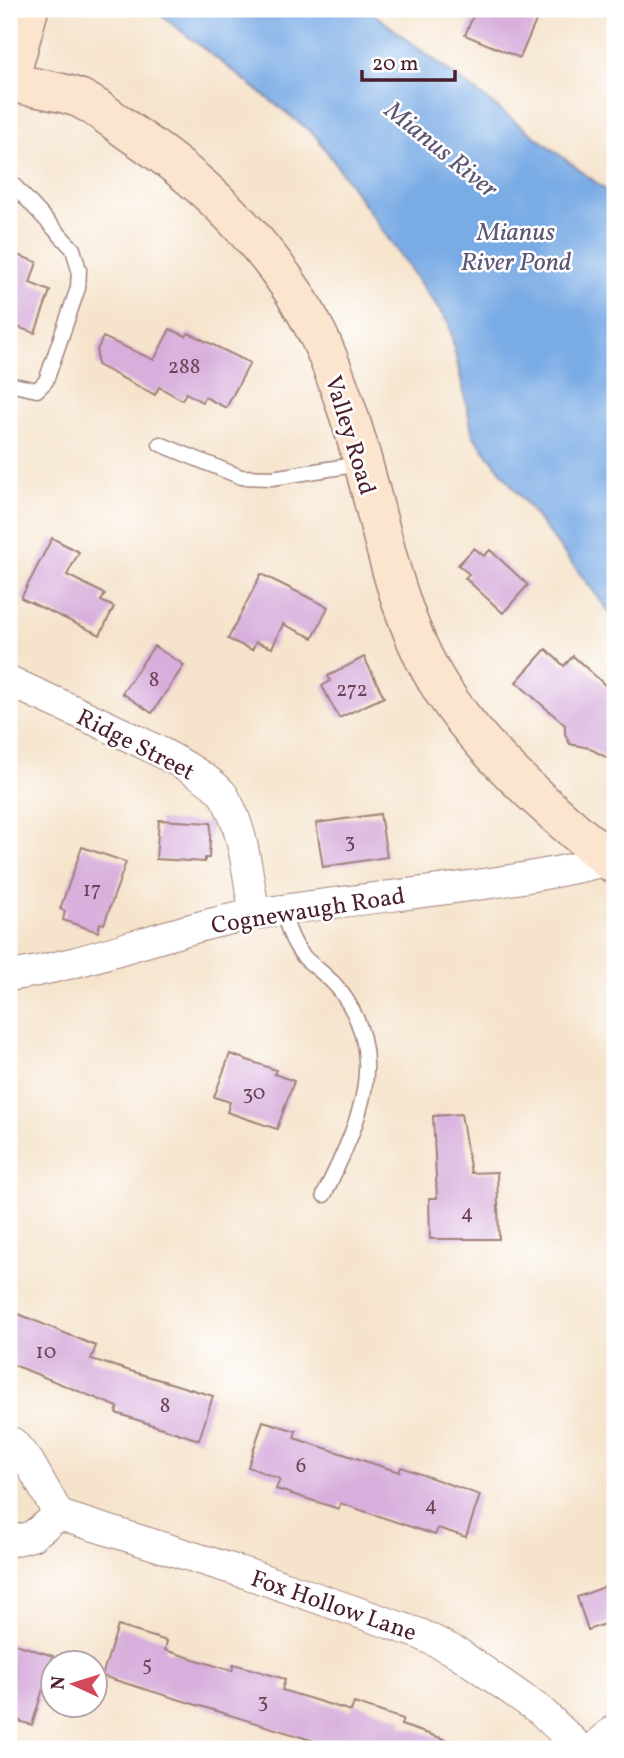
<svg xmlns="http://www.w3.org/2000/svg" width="624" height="1758" font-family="Vollkorn,serif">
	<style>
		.water { fill: #79abe5; stroke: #626588; stroke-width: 2 }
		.building { fill: #d7aedc }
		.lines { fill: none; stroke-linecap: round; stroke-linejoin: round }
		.service-casing { stroke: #a0817b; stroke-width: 17 }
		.minor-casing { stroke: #a0817b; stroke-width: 32 }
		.secondary-casing { stroke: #a0817b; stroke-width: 41 }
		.service { stroke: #fff; stroke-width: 14 }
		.minor { stroke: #fff; stroke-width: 30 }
		.secondary { stroke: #fce5cf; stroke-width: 38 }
		.labels { text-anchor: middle; stroke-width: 5; stroke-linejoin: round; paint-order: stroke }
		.number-label { font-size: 21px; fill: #6d4357 }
		.street-label { font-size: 24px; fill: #4a1f2b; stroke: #fff }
		.water-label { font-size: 26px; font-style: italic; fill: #5d5775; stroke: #fff }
	</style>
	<rect width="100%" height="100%" fill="#fff"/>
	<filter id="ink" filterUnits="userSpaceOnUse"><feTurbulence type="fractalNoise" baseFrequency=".0143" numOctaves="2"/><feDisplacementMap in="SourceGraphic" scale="14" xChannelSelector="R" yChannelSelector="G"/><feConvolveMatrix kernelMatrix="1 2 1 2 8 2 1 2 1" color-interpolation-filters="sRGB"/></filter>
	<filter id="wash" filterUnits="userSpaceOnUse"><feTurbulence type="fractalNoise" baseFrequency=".00686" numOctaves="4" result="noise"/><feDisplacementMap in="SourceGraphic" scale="28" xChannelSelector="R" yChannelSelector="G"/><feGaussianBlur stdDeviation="1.57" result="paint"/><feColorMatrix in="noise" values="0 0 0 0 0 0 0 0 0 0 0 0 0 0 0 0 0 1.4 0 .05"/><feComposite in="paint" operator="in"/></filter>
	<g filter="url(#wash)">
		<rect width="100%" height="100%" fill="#f5e3cb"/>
		<path class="water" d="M 153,9 L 367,9 L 615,197 L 615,619 L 473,435 L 449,324 L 315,135 Z"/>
		<g id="blocks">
			<path class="building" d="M 476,9 L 518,9 L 538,16 L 520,58 L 465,35 Z
				M 9,252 L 37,262 L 30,283 L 50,291 L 35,333 L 14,326 L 9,332 Z
				M 170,329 L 186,336 L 189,333 L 250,363 L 226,408 L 205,397 L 202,402 L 186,393 L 182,400 L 159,387 L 155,395 L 97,365 L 97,350 L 103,337 L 154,360 Z
				M 52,538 L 79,552 L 67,575 L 105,594 L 101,601 L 114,607 L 100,635 L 21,598 Z
				M 474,548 L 484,556 L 490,550 L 528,585 L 503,613 L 465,578 L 469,574 L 458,565 Z
				M 261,574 L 328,607 L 313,638 L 283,624 L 272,648 L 256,642 L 252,650 L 228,639 Z
				M 154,646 L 184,665 L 152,713 L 122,693 Z
				M 546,649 L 564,666 L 573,656 L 605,685 L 615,684 L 615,762 L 589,748 L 570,744 L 565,734 L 565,725 L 516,682 Z
				M 364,657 L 384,697 L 339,718 L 322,686 L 330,681 L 328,676 Z
				M 380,814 L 387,857 L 323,867 L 316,823 Z
				M 159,820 L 211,823 L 209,858 L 205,858 L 205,862 L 156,859 Z
				M 82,847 L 126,862 L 104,924 L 100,923 L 98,932 L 63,920 L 65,911 L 60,909 Z
				M 230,1054 L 276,1070 L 274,1074 L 294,1081 L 277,1129 L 227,1112 L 230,1102 L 214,1097 Z
				M 461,1114 L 471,1173 L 497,1172 L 499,1239 L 430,1239 L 429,1198 L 437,1198 L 433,1116 Z
				M 9,1310 L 96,1346 L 91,1359 L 213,1396 L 199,1440 L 116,1413 L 118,1407 L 9,1363 Z
				M 263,1421 L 296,1431 L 294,1438 L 399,1472 L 401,1467 L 480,1495 L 466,1537 L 438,1528 L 435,1535 L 340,1503 L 339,1509 L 276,1489 L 280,1479 L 248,1467 Z
				M 615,1583 L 615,1620 L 588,1630 L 577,1597 Z
				M 118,1626 L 167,1641 L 165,1650 L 232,1671 L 234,1664 L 285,1679 L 282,1690 L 351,1711 L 354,1703 L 403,1719 L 401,1725 L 459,1744 L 458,1749 L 341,1749 L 102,1676 Z
				M 9,1642 L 53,1656 L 32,1725 L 9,1718 Z"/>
		</g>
	</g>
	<g filter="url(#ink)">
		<use href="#blocks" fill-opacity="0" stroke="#a0817b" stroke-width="2"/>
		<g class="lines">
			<g class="service-casing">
				<path id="service" d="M 9,180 L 73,249 L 79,270 L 78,288 L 46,381 L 37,390 L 9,384
					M 160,444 L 241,477 L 272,478 L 360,464
					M 282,911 C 288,928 293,946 306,959 C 318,970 331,978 341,992 C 392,1061 355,1129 324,1195"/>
			</g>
			<g class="minor-casing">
				<path id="minor" d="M 9,681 C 50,701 205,765 224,796 C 245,831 247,876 255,914
					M 9,976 C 93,964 173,928 257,914 C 374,895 494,889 610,860
					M 9,1443 L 13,1443 L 29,1462 L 59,1515 L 251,1575 L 420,1634 L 458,1653 L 541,1711 L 581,1749
					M 9,1542 L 32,1536 L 59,1515
					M 593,1749 L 615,1729"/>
			</g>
			<g class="secondary-casing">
				<path id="secondary" d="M 29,9 L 9,82 C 32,88 60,90 81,99 C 99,108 117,123 134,135 C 208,184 278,254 318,335 C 331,361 341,392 350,419 C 376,497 387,581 423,656 C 462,737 547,808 615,865"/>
			</g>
			<use href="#service" class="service"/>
			<use href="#minor" class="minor"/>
			<use href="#secondary" class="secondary"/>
		</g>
	</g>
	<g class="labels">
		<g class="number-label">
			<text x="184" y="373">288</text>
			<text x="154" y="686">8</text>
			<text x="352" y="696">272</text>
			<text x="350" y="847">3</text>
			<text x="92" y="896">17</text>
			<text x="254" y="1099">30</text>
			<text x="467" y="1219">4</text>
			<text x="46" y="1358">10</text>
			<text x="165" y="1412">8</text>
			<text x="301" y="1472">6</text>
			<text x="431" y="1511">4</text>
			<text x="147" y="1670">5</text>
			<text x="263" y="1707">3</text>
		</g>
		<g class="street-label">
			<text transform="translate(351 435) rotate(73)" y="8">Valley Road</text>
			<text transform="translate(136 744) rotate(27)" y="8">Ridge Street</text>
			<text transform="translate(308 910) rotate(-9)" y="8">Cognewaugh Road</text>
			<text transform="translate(334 1605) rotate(19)" y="8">Fox Hollow Lane</text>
		</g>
		<g class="water-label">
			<text transform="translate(442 149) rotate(39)" y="9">Mianus River</text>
			<text x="516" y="240">Mianus<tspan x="516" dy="30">River Pond</tspan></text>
		</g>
	</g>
	<rect width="624" height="1758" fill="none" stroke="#fff" stroke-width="35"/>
	<g transform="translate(74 1684) rotate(274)"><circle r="33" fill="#ffffff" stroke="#b7a5aa" stroke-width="2"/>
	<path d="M0-5L12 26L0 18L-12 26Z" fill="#d1495b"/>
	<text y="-10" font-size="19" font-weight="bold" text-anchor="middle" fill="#4a1f2b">N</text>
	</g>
	<path d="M362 70v10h93v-10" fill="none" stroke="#4a1f2b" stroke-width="3.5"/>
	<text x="372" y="70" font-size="21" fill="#4a1f2b" stroke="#ffffff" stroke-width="5" paint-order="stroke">20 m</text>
</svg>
